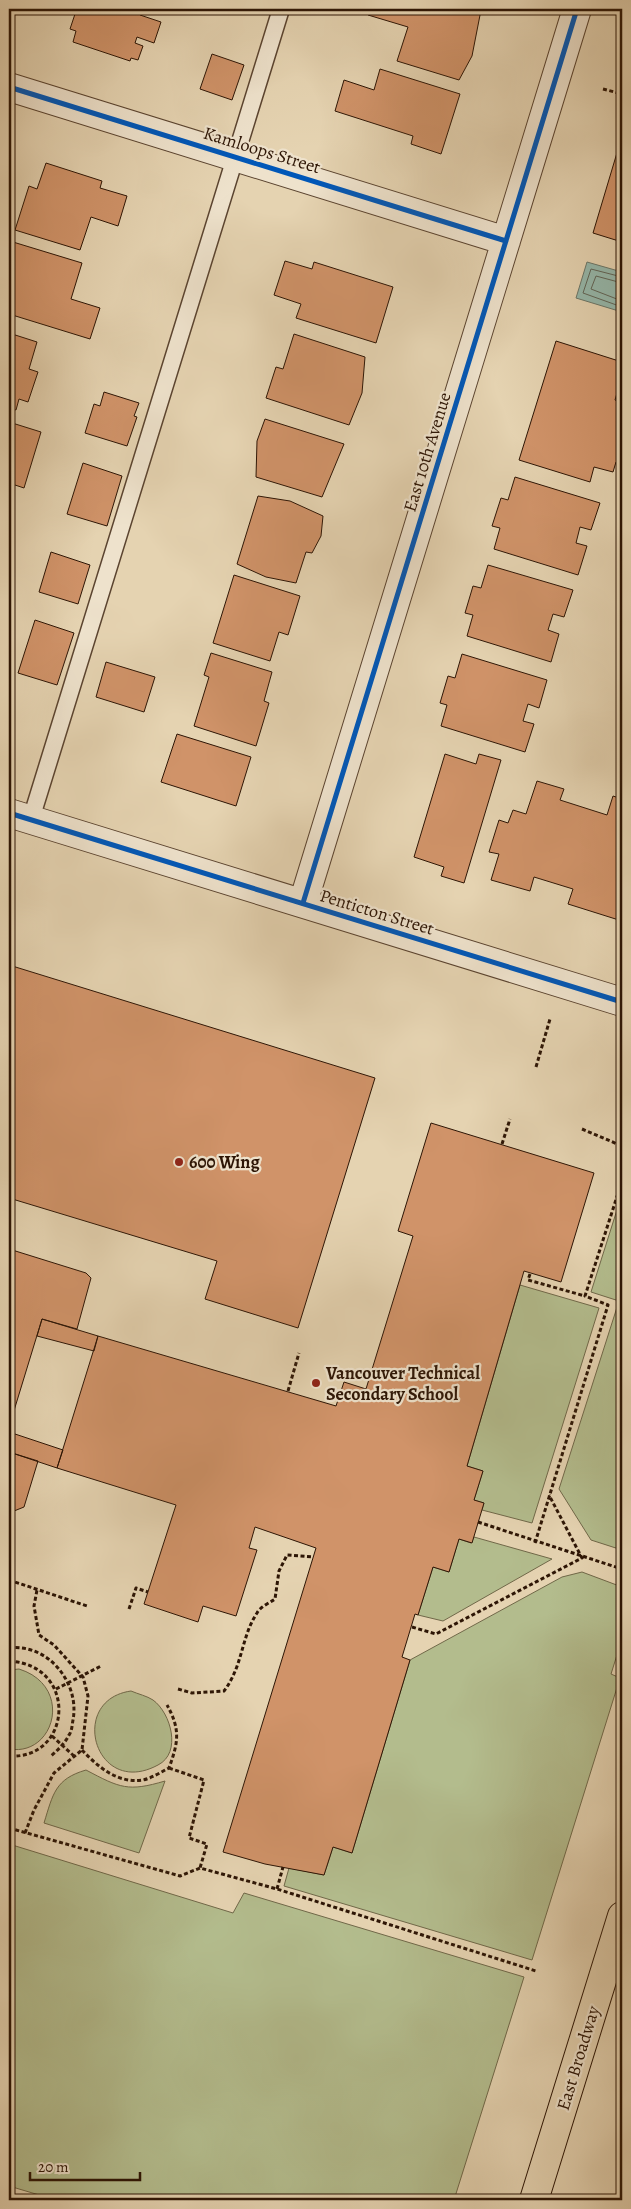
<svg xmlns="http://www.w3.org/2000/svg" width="631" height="2209" font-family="Alegreya,serif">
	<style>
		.green { fill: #b3bc8d; stroke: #706849 }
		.water { fill: #96b8ab; stroke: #6c7769 }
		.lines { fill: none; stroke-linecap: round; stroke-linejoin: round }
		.shore { stroke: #626658; stroke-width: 1 }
		.building { fill: #d09369; stroke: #2d1505 }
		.service-casing { stroke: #5b4430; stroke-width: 19 }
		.minor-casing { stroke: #5b4430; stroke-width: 30 }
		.primary-casing { stroke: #2d1505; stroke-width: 30 }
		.path { stroke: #2d1505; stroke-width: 3; stroke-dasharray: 4 2.5; stroke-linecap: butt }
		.service { stroke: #eee2cc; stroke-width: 16 }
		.minor { stroke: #eee2cc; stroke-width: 28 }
		.primary { stroke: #e5d3b1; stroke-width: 28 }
		.cycleway-casing { stroke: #eee2cc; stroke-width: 8 }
		.cycleway { stroke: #0057b8; stroke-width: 5 }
		.poi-dot { fill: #8f2418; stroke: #eee2cc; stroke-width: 2 }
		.labels { text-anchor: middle; stroke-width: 4.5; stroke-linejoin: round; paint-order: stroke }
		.street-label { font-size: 18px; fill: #2d1505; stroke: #eee2cc }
		.poi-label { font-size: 18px; font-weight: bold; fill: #2d1505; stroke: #eee2cc; text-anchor: start }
	</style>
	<rect width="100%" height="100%" fill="#e5d3b1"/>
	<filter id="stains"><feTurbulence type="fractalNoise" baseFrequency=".004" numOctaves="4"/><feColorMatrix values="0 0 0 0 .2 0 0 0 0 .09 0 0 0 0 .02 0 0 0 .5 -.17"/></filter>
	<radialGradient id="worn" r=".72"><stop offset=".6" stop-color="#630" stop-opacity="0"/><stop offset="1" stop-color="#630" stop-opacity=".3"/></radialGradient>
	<path class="green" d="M 622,1194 L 622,1550 L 591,1540 L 559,1489 L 619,1301 L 591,1292 Z
		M 520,1285 L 599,1308 L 532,1523 L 482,1510 L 484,1503 L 474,1500 L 483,1471 L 467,1466 Z
		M 474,1537 L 552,1559 L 443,1621 L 418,1615 L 433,1567 L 449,1572 L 459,1539 L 471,1543 Z
		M 582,1572 L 622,1587 L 622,1639 L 611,1674 L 620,1678 L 532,1960 L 284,1886 L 289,1868 L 324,1875 L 333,1847 L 352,1853 L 410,1660 L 562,1577 Z
		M 19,1669 C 74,1686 55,1757 9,1749 L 9,1670 Z
		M 131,1691 C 138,1694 147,1696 153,1700 C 171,1713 182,1753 158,1765 C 95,1799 67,1700 131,1691 Z
		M 86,1770 C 120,1788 128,1792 165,1781 L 139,1853 L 44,1823 C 53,1794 55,1779 86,1770 Z
		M 9,1844 L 233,1913 L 244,1893 L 524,1977 L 454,2200 L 56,2200 L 9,2186 Z"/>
	<path class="water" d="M 587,262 L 622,272 L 622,312 L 576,298 Z"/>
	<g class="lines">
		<path class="shore" d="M 622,277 L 591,269 L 583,293 L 622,307
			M 622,283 L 596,276 L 591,289 L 622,301"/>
	</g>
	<path class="building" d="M 83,9 L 140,9 L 140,15 L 161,22 L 154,43 L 137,37 L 135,43 L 143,46 L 138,60 L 131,58 L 130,61 L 73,42 L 76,31 L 70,29 L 76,11 L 82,13 Z
		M 370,9 L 481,10 L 472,56 L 459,80 L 397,61 L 408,27 L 368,15 Z
		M 212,54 L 244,65 L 232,100 L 200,89 Z
		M 380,69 L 460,94 L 441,154 L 411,144 L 413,136 L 335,111 L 344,80 L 374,90 Z
		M 622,136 L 622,242 L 593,233 Z
		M 46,163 L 102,181 L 100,188 L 127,196 L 118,226 L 91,217 L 80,250 L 15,230 L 29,186 L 37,189 Z
		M 13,242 L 82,263 L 71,299 L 100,308 L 90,339 L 9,314 L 9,257 Z
		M 285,261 L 312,269 L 314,262 L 393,287 L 376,343 L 296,318 L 301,304 L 274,295 Z
		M 9,333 L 37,342 L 29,369 L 38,372 L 28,402 L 19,399 L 16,410 L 9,408 Z
		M 294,334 L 365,357 L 362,393 L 349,425 L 266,398 L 276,367 L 283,369 Z
		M 556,341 L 622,362 L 622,387 L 619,386 L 615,400 L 622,403 L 622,464 L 616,462 L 613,472 L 594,467 L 590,482 L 519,460 Z
		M 104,392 L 139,403 L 134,416 L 137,417 L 127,446 L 85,433 L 94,404 L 100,406 Z
		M 265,419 L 344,444 L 322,497 L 256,477 L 257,441 Z
		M 9,422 L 41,432 L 24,488 L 9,483 Z
		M 83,463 L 122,476 L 107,526 L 67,514 Z
		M 515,477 L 600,503 L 591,530 L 580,527 L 576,543 L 587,546 L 578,575 L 494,549 L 500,528 L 492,526 L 501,498 L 508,500 Z
		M 258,496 L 290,501 L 323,516 L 321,536 L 312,553 L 306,552 L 296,583 L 266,577 L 237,564 Z
		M 51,552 L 90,565 L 78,604 L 39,592 Z
		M 488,565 L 573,590 L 564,617 L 553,614 L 548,630 L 559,634 L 551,662 L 467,636 L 473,615 L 465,613 L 473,586 L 481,588 Z
		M 234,575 L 300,596 L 288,635 L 279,632 L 270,661 L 213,643 Z
		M 35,620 L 74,633 L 57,685 L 18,673 Z
		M 211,653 L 272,672 L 264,701 L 269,703 L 256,746 L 194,726 L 209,677 L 204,675 Z
		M 462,654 L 547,680 L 539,708 L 528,704 L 523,721 L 534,724 L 525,752 L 441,726 L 447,705 L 440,703 L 448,676 L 455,678 Z
		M 106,662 L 155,677 L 144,712 L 96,697 Z
		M 177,734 L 251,757 L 236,806 L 161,782 Z
		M 445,754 L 476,764 L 479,754 L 501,760 L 464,883 L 441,876 L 444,867 L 414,857 Z
		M 537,781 L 564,789 L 560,800 L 607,815 L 613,796 L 622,799 L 622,921 L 568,904 L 573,889 L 534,877 L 530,891 L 491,880 L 499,854 L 489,852 L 499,820 L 508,823 L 513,810 L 526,814 Z
		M 9,965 L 375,1078 L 298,1328 L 205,1299 L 217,1261 L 9,1198 Z
		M 431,1123 L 594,1173 L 561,1282 L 524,1271 L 467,1466 L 483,1471 L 474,1500 L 484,1503 L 472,1543 L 459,1539 L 449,1572 L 433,1567 L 418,1615 L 415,1614 L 402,1657 L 410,1660 L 352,1853 L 333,1847 L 324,1875 L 265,1864 L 223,1852 L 316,1548 L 255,1527 L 249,1548 L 257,1550 L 236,1616 L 203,1606 L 198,1622 L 144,1604 L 176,1505 L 57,1468 L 98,1336 L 336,1406 L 344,1382 L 366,1389 L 413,1236 L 398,1231 Z
		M 9,1249 L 86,1273 L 91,1278 L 77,1329 L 42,1319 L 9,1427 Z
		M 42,1319 L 98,1336 L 94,1351 L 37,1336 Z
		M 9,1432 L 63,1450 L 57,1468 L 9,1452 Z
		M 9,1452 L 38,1461 L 24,1507 L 14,1511 L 9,1509 Z"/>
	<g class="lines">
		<g class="service-casing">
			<path id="service" d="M 31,819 L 281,9"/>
		</g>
		<g class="minor-casing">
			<path id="minor" d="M 9,87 L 506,241
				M 9,813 L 622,1002
				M 303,903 L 577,9"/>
		</g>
		<g class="primary-casing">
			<path id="primary" d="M 534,2200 L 622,1916"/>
		</g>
		<path class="path" d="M 603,89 L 622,94
			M 536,1067 L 550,1019
			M 582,1129 L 622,1146
			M 502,1144 L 510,1119
			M 530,1274 L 528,1280 L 585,1296
			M 288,1391 L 299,1353
			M 478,1522 L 622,1569
			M 535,1543 L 608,1305 L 585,1296 L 622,1181
			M 9,1580 L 87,1606
			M 129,1609 L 136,1588 L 148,1592
			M 412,1627 L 436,1634 L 582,1558 L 549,1495
			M 9,1648 C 48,1643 80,1683 73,1720 C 72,1725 72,1731 69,1735 C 65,1743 58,1750 51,1756
			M 9,1661 C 79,1665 72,1760 9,1756
			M 56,1689 L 101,1666
			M 178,1689 L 192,1693 L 224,1691 C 243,1666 241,1637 257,1613 C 260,1607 269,1603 275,1599 L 279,1571 L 287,1555 L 313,1557
			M 52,1736 L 74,1756
			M 82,1750 C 98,1767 118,1784 143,1780 C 152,1778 161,1772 169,1768 C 178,1743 181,1730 167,1705
			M 169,1768 L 204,1780 L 189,1838 L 207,1844 L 200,1868
			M 9,1828 L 180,1876 L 200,1868 L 277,1889 L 536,1971
			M 25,1833 L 34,1810 L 54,1773 L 82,1750 L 88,1696 L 83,1677 L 54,1645 L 39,1635 L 34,1606 L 37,1590
			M 277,1889 L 283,1867"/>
		<use href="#service" class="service"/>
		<use href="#minor" class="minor"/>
		<use href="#primary" class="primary"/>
		<g class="cycleway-casing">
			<path id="cycleway" d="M 9,87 L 506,241
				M 9,813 L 622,1002
				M 303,903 L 577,9"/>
		</g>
		<use href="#cycleway" class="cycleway"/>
	</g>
	<g class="poi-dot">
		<circle cx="179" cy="1162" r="5"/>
		<circle cx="316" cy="1383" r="5"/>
	</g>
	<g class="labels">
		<g class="street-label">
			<text transform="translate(262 150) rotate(17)" y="6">Kamloops Street</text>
			<text transform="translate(427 452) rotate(-73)" y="6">East 10th Avenue</text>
			<text transform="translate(377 912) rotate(17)" y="6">Penticton Street</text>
			<text transform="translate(578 2058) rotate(-73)" y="6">East Broadway</text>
		</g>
		<g class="poi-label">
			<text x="189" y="1168">600 Wing</text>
			<text x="326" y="1379">Vancouver Technical<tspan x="326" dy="21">Secondary School</tspan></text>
		</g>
	</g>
	<rect width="631" height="2209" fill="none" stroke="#e5d3b1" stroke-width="30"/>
	<rect x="10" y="10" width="611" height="2189" fill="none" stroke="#2d1505" stroke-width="2.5"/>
	<rect x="15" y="15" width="601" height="2179" fill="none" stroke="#2d1505"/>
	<path d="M30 2172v8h110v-8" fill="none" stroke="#2d1505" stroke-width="2.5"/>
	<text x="38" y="2172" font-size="15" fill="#2d1505" stroke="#eee2cc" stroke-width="4" paint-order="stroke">20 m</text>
	<rect width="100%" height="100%" filter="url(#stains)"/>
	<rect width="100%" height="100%" fill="url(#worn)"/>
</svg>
